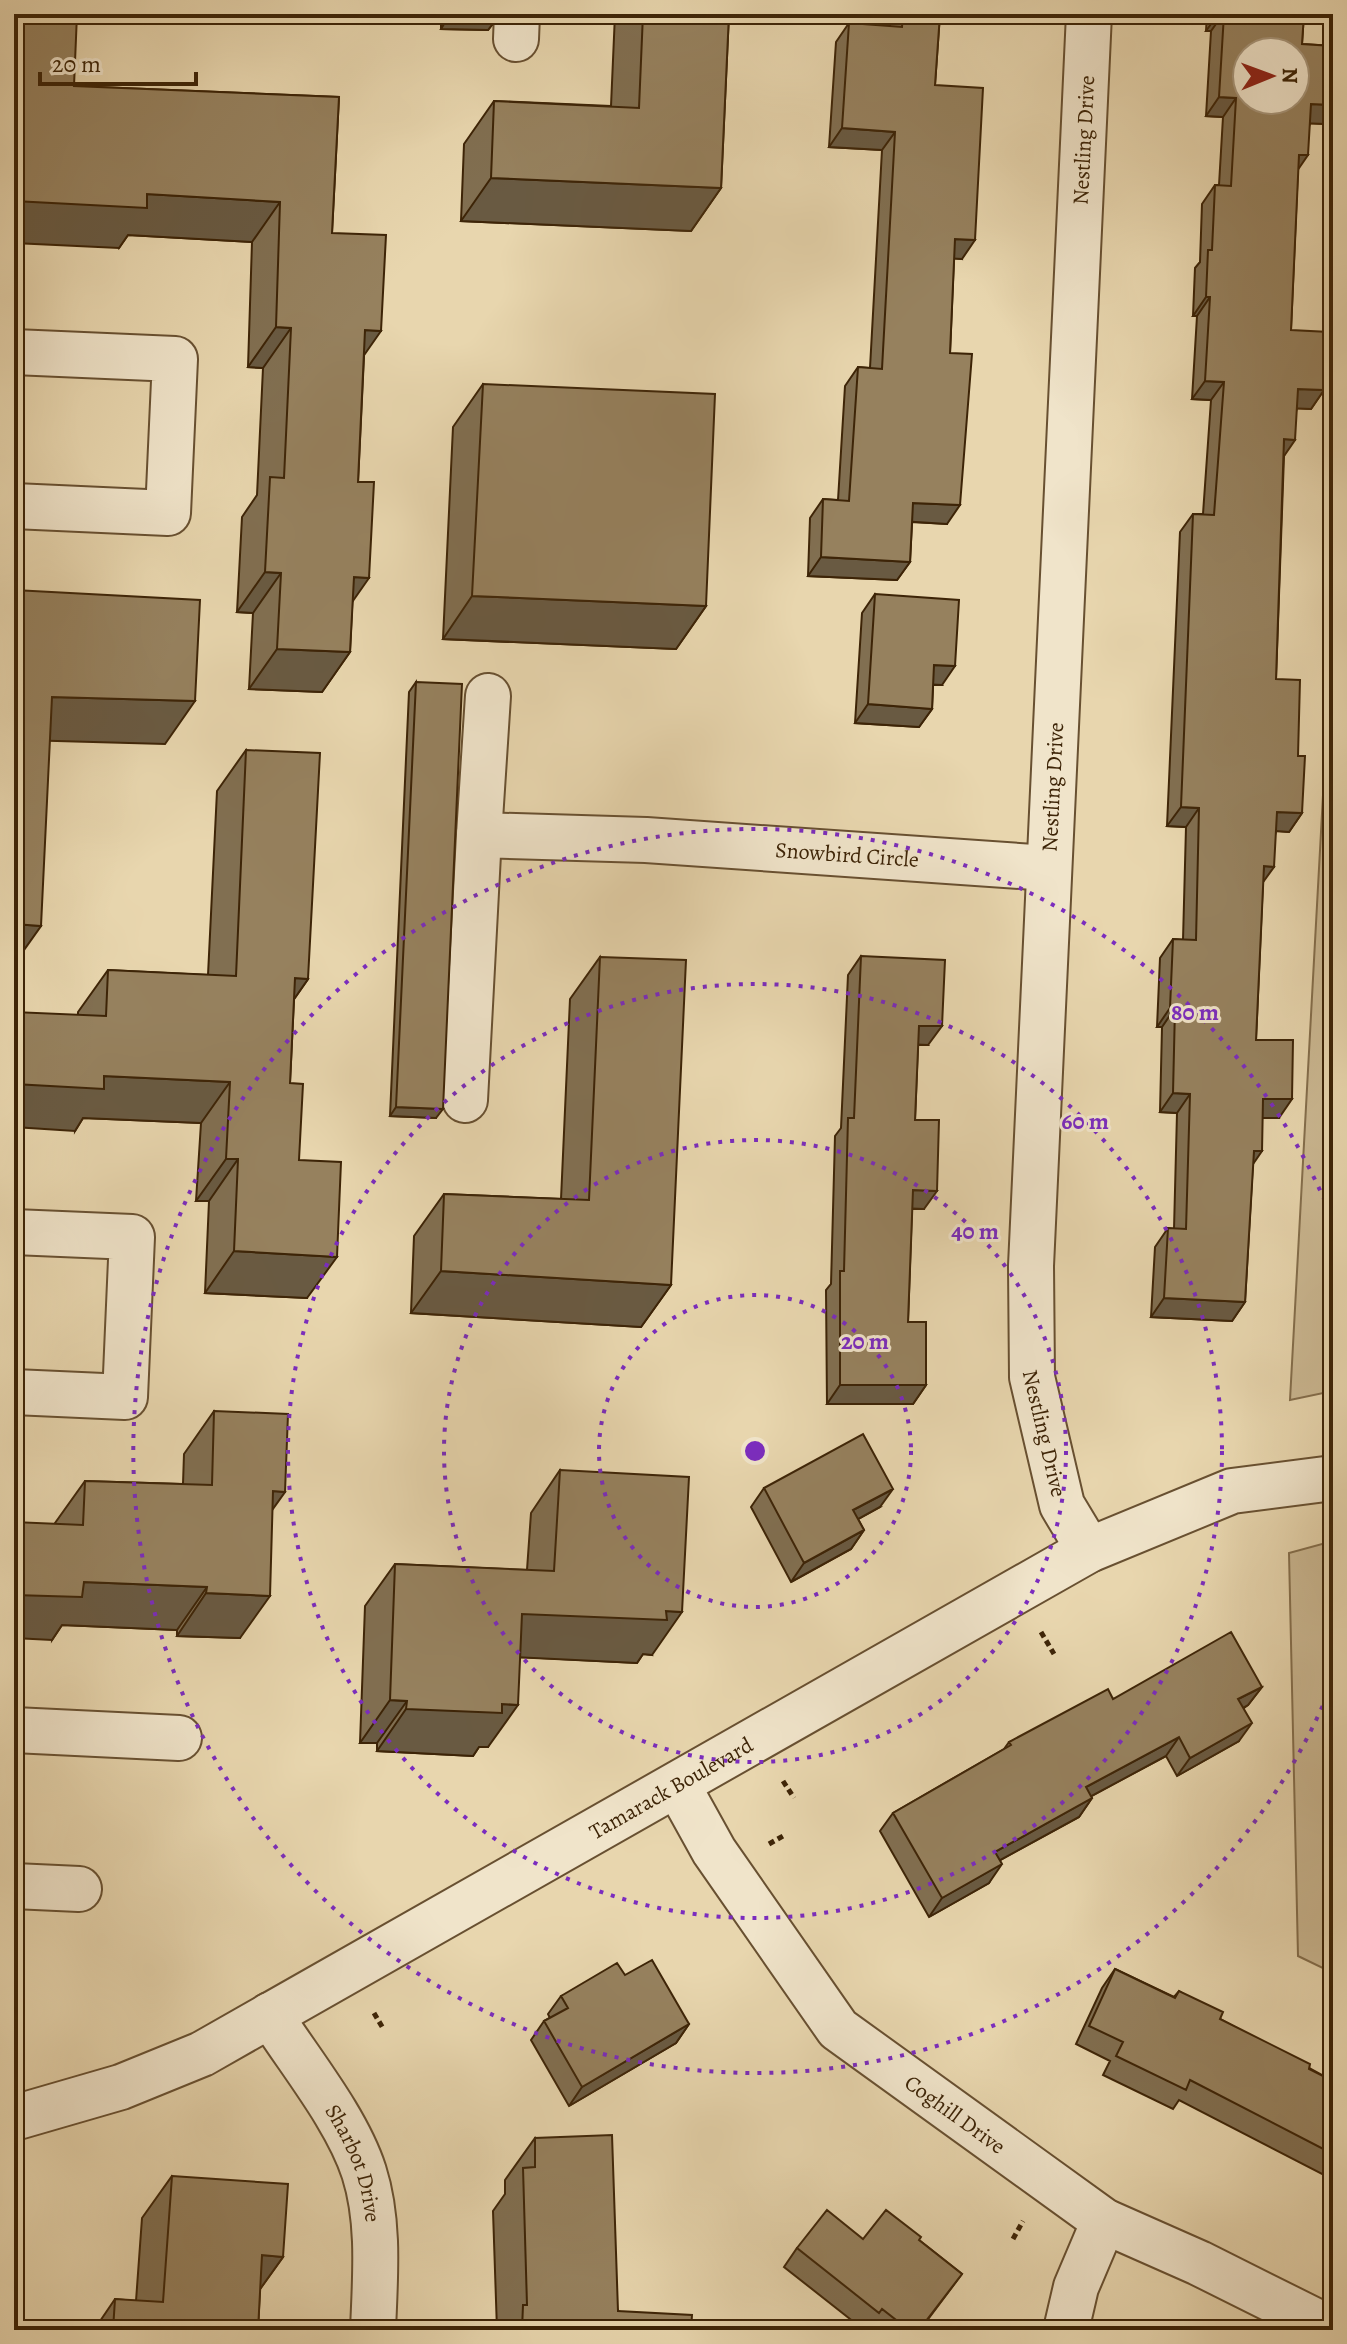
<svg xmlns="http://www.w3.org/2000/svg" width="1347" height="2344" font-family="Alegreya,serif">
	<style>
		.green { fill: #cbb892; stroke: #846e4c; stroke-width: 2 }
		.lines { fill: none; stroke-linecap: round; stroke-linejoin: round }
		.minor-casing { stroke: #685031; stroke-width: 48 }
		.path { stroke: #3d2407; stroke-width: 5; stroke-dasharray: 6 4; stroke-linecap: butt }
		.minor { stroke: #f0e4ca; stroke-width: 44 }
		.wall { fill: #816f51; stroke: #3d2407; stroke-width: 2 }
		.shaded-wall { fill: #695a42; stroke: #3d2407; stroke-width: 2 }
		.building { fill: #96815e; stroke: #3d2407; stroke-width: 2; fill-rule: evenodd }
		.ring { fill: none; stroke: #7b2cbf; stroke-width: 4; stroke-dasharray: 4 8 }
		.labels { text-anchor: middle; stroke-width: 6; stroke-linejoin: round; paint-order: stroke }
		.street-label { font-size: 22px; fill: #3d2407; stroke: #f0e4ca }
		.centre { fill: #7b2cbf; stroke: #f0e4ca; stroke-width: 4 }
		.ring-label { font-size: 24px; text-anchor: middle; font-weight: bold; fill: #7b2cbf; stroke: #f0e4ca; stroke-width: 6; stroke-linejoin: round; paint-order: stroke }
	</style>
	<rect width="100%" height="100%" fill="#e8d6ae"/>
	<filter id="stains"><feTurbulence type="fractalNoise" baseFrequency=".0025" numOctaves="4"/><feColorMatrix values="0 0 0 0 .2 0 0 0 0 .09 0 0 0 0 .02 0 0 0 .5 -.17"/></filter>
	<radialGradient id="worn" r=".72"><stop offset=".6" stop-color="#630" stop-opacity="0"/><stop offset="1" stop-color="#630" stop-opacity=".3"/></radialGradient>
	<path class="green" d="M 1333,612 L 1333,1391 L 1290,1400 Z
		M 1333,1541 L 1333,1973 L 1298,1956 L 1289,1553 Z"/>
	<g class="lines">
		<g class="minor-casing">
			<g id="minor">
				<path id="s1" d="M 1089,14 L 1031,1266 L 1032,1377 L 1062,1505 L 1089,1550"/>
				<path d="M 516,39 L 517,14"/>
				<path d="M 14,352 L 175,359 L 168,513 L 14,506"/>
				<path d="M 479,835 L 488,696"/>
				<path id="s2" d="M 465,1100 L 479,835 L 646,840 L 1048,868"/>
				<path d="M 14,1232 L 132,1237 L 125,1397 L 14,1392"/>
				<path d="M 14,1730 L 179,1738"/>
				<path id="s3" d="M 678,1786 L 714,1851 L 838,2029 L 1104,2221 L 1199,2263 L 1333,2330"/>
				<path d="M 14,1886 L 79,1889"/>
				<path id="s4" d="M 270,2015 C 300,2062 347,2119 364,2172 C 380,2222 375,2278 373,2330"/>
				<path id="s5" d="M 14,2118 L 121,2087 L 202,2054 L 1089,1550 L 1232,1491 L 1333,1478"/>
				<path d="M 1066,2330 L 1076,2287 L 1104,2221"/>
			</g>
		</g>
		<path class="path" d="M 1041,1632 L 1054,1654
			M 783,1781 L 794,1798
			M 769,1844 L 783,1836
			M 374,2013 L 384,2030
			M 1013,2239 L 1023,2221"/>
		<use href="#minor" class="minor"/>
	</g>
	<path class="wall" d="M 441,14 L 495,14 L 495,21 L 488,30 L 441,29 Z
		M 615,14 L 729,14 L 721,188 L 691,231 L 461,221 L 464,144 L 494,101 L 611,106 Z
		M 890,14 L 940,14 L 935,85 L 962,259 L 954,258 L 950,353 L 947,524 L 912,522 L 910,562 L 897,580 L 808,576 L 810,518 L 823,499 L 838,500 L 845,386 L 858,367 L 870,368 L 882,150 L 829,147 L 836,42 L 849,23 L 890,26 Z
		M 1207,14 L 1304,14 L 1302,44 L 1333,46 L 1333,113 L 1325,124 L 1310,123 L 1298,169 L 1291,330 L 1324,390 L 1311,409 L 1297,408 L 1284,456 L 1276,679 L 1298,756 L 1302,813 L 1289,832 L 1276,831 L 1263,882 L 1256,1040 L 1279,1118 L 1262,1118 L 1253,1163 L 1245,1302 L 1232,1321 L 1151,1317 L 1155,1247 L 1168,1228 L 1174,1229 L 1177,1113 L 1160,1112 L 1162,1027 L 1157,1027 L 1160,958 L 1173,939 L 1183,940 L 1186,827 L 1167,826 L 1180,532 L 1193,514 L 1203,514 L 1211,400 L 1192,399 L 1197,316 L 1193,316 L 1195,268 L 1200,262 L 1202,204 L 1215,185 L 1219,185 L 1223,117 L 1206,116 L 1211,31 L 1206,31 Z
		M 74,86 L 339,97 L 332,233 L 364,356 L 350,652 L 322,692 L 249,689 L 253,613 L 237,612 L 242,517 L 257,495 L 263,368 L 248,367 L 252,242 L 128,235 L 119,248 Z
		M 483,384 L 706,606 L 676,649 L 443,639 L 453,427 Z
		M 875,594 L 942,685 L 933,685 L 932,709 L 919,727 L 855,723 L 862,613 Z
		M 416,682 L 436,1118 L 390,1116 L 409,692 Z
		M 246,750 L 308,979 L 294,999 L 290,1083 L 299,1160 L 307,1298 L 205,1293 L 209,1201 L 196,1201 L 201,1123 L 83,1118 L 75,1131 L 78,1012 L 108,970 L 208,975 L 217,791 Z
		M 861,956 L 928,1045 L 918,1045 L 915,1120 L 924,1209 L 912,1209 L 908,1322 L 926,1385 L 913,1404 L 827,1404 L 826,1290 L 831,1284 L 835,1136 L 841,1128 L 848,975 Z
		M 600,957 L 671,1285 L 641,1327 L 411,1313 L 414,1236 L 444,1194 L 561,1199 L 570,999 Z
		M 214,1411 L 272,1510 L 240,1638 L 177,1636 L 177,1630 L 62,1625 L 52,1640 L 55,1523 L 85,1481 L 183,1484 L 184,1454 Z
		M 560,1470 L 652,1655 L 643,1654 L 637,1663 L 520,1657 L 488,1747 L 479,1747 L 473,1756 L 377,1751 L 377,1743 L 360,1743 L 365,1606 L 395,1564 L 527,1570 L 531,1513 Z
		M 764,1488 L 880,1507 L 858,1519 L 864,1530 L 851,1549 L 791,1582 L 751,1507 Z
		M 1262,1687 L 1248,1705 L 1244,1708 L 1239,1741 L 1177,1776 L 1166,1756 L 1091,1796 L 1092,1798 L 1079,1817 L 1000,1860 L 989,1883 L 929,1917 L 880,1831 L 893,1813 L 1004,1749 L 1009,1742 L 1113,1699 Z
		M 1115,1969 L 1174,1997 L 1179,1991 L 1220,2019 L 1333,2081 L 1333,2162 L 1324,2175 L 1179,2100 L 1173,2109 L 1103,2075 L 1110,2061 L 1076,2044 L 1102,1988 Z
		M 625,1975 L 689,2024 L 676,2043 L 569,2106 L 531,2040 L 544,2021 L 550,2018 L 548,2014 L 561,1996 Z
		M 535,2138 L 618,2311 L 691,2330 L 497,2330 L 493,2211 L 505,2194 L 505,2180 Z
		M 172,2176 L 283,2257 L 260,2289 L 258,2330 L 94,2330 L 115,2299 L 136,2301 L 142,2218 Z
		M 863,2239 L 919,2240 L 962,2274 L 920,2330 L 872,2330 L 869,2328 L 867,2330 L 864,2330 L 784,2267 L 797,2248 Z"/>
	<path class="shaded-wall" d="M 1218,14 L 1223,14 L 1211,31 L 1206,31 Z
		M 447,19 L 495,21 L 488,30 L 441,29 Z
		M 1219,97 L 1236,98 L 1223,117 L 1206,116 Z
		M 1311,104 L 1333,105 L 1333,113 L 1325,124 L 1298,123 Z
		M 842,128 L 895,132 L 882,150 L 829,147 Z
		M 1299,155 L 1308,155 L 1295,174 Z
		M 491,178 L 721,188 L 691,231 L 461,221 Z
		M 147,194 L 280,202 L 252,242 L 128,235 L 119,248 L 14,243 L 14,201 Z
		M 955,239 L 975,240 L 962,259 L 942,258 Z
		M 1206,297 L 1210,297 L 1197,316 L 1193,316 Z
		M 276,327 L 291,328 L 263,368 L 248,367 Z
		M 365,330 L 381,331 L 353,371 Z
		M 1205,381 L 1224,382 L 1211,400 L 1192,399 Z
		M 1298,389 L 1324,390 L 1311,409 L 1285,408 Z
		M 1284,439 L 1295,440 L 1282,459 Z
		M 913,503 L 960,505 L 947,524 L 900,521 Z
		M 821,557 L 910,562 L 897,580 L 808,576 Z
		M 265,572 L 281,573 L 253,613 L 237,612 Z
		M 354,577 L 369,578 L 341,618 Z
		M 472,596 L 706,606 L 676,649 L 443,639 Z
		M 277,649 L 350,652 L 322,692 L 249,689 Z
		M 934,665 L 955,666 L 942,685 L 921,684 Z
		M 52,697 L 195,701 L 165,744 L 22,740 Z
		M 868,704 L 932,709 L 919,727 L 855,723 Z
		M 1181,807 L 1199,808 L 1186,827 L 1167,826 Z
		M 1277,812 L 1302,813 L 1289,832 L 1264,830 Z
		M 1264,866 L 1274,867 L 1261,885 Z
		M 14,924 L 41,926 L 14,964 Z
		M 295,978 L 308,979 L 279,1021 Z
		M 1170,1008 L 1175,1008 L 1162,1027 L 1157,1027 Z
		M 919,1026 L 942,1026 L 928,1045 L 906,1044 Z
		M 104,1076 L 230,1082 L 201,1123 L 83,1118 L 75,1131 L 14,1127 L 14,1084 Z
		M 1173,1093 L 1190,1094 L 1177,1113 L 1160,1112 Z
		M 1263,1099 L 1292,1099 L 1279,1118 L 1249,1118 Z
		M 396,1107 L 443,1109 L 436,1118 L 390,1116 Z
		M 1254,1151 L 1262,1151 L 1249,1170 Z
		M 226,1159 L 238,1159 L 209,1201 L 196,1201 Z
		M 913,1190 L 937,1191 L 924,1209 L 900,1208 Z
		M 234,1251 L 337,1257 L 307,1298 L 205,1293 Z
		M 441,1271 L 671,1285 L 641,1327 L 411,1313 Z
		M 1164,1298 L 1245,1302 L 1232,1321 L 1151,1317 Z
		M 840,1385 L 926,1385 L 913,1404 L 827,1404 Z
		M 893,1489 L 880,1507 L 840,1529 L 853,1510 Z
		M 273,1491 L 285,1492 L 255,1534 Z
		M 864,1530 L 851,1549 L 791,1582 L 804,1563 Z
		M 84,1582 L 207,1587 L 177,1630 L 62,1625 L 52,1640 L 14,1638 L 14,1595 Z
		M 206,1593 L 270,1596 L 240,1638 L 177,1636 Z
		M 666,1611 L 682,1612 L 652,1655 L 643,1654 L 637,1663 L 493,1656 L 522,1614 Z
		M 1262,1687 L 1248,1705 L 1225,1718 L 1238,1699 Z
		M 390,1700 L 407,1701 L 377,1743 L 360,1743 Z
		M 502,1704 L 518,1705 L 488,1747 L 479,1747 L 473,1756 L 377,1751 L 406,1709 Z
		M 1252,1723 L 1239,1741 L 1177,1776 L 1190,1758 Z
		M 1179,1737 L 1166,1756 L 1073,1806 L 1086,1787 Z
		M 1092,1798 L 1079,1817 L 982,1870 L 995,1852 Z
		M 1002,1864 L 989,1883 L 929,1917 L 942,1898 Z
		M 689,2024 L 676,2043 L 569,2106 L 582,2087 Z
		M 262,2255 L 283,2257 L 253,2299 Z"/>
	<path class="building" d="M 14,14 L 77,14 L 74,86 L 339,97 L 332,233 L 386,235 L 381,331 L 365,330 L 358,482 L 374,482 L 369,578 L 354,577 L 350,652 L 277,649 L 281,573 L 265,572 L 270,477 L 284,478 L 291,328 L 276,327 L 280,202 L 147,194 L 147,208 L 14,201 Z
		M 448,14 L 495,14 L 495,21 L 447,19 Z
		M 643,14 L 729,14 L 721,188 L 491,178 L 494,101 L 639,108 Z
		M 903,14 L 940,14 L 935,85 L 983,88 L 975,240 L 955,239 L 950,353 L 972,354 L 960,505 L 913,503 L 910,562 L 821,557 L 823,499 L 849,501 L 858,367 L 882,369 L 895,132 L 842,128 L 849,23 L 902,27 Z
		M 1224,14 L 1304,14 L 1302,44 L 1333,46 L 1333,105 L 1311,104 L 1308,155 L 1299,155 L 1291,330 L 1329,332 L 1324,390 L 1298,389 L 1295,440 L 1284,439 L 1276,679 L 1300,680 L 1298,756 L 1305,756 L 1302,813 L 1277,812 L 1274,867 L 1264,866 L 1256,1040 L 1293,1040 L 1292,1099 L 1263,1099 L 1262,1151 L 1254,1151 L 1245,1302 L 1164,1298 L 1168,1228 L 1186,1229 L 1190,1094 L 1173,1093 L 1175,1008 L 1170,1008 L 1173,939 L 1196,940 L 1199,808 L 1181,807 L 1193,514 L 1214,515 L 1224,382 L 1205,381 L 1210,297 L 1206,297 L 1208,250 L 1212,250 L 1215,185 L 1231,186 L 1236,98 L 1219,97 ZM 1247,52 L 1295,52 L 1295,100 L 1247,100 Z
		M 483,384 L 715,394 L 706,606 L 472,596 Z
		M 14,590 L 200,600 L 195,701 L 52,697 L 41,926 L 14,924 Z
		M 875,594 L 959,600 L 955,666 L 934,665 L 932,709 L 868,704 Z
		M 416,682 L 462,684 L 443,1109 L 396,1107 Z
		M 246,750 L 320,753 L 308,979 L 295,978 L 290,1083 L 303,1084 L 299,1160 L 341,1162 L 337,1257 L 234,1251 L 238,1159 L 226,1159 L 230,1082 L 104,1076 L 104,1089 L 14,1084 L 14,1012 L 106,1016 L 108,970 L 236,976 Z
		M 861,956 L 945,960 L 942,1026 L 919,1026 L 915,1120 L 939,1120 L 937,1191 L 913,1190 L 908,1322 L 926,1322 L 926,1385 L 840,1385 L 840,1271 L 844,1271 L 848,1118 L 854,1118 Z
		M 600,957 L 686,960 L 671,1285 L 441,1271 L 444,1194 L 589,1200 Z
		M 214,1411 L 288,1414 L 285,1492 L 273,1491 L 270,1596 L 206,1593 L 207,1587 L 84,1582 L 82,1597 L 14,1595 L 14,1522 L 83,1525 L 85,1481 L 212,1485 Z
		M 863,1434 L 893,1489 L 853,1510 L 864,1530 L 804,1563 L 764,1488 Z
		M 560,1470 L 689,1477 L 682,1612 L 666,1611 L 667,1620 L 522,1614 L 518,1705 L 502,1704 L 502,1713 L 406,1709 L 407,1701 L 390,1700 L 395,1564 L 554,1571 Z
		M 1231,1632 L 1262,1687 L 1238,1699 L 1252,1723 L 1190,1758 L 1179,1737 L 1086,1787 L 1092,1798 L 995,1852 L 1002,1864 L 942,1898 L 893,1813 L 1011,1745 L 1009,1742 L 1108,1689 L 1113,1699 Z
		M 652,1960 L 689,2024 L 582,2087 L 544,2021 L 568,2008 L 561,1996 L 617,1963 L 625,1975 Z
		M 1115,1969 L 1175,1998 L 1179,1991 L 1223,2012 L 1220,2019 L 1310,2064 L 1309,2069 L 1333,2081 L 1333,2154 L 1190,2080 L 1186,2090 L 1116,2056 L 1123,2042 L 1089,2026 Z
		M 612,2135 L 618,2311 L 692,2315 L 691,2330 L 522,2330 L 523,2305 L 527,2305 L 523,2168 L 535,2167 L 535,2138 Z
		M 172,2176 L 288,2184 L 283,2257 L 262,2255 L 258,2330 L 113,2330 L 115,2299 L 163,2302 Z
		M 827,2210 L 863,2239 L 886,2210 L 921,2237 L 919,2240 L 962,2274 L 919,2330 L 909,2330 L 882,2309 L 879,2313 L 797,2248 Z"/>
	<g class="ring">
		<circle cx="755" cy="1451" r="156"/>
		<circle cx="755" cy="1451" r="311"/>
		<circle cx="755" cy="1451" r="467"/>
		<path d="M1332 1684A622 622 0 1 1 1332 1218"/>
	</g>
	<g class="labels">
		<g class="street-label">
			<text transform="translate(1083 140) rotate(-87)" y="8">Nestling Drive</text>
			<text transform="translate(1052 787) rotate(-87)" y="8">Nestling Drive</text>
			<text dy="8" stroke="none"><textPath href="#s2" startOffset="634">Snowbird Circle</textPath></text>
			<text dy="8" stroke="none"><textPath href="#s1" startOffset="1422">Nestling Drive</textPath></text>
			<text dy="8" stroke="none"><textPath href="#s5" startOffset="738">Tamarack Boulevard</textPath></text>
			<text dy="8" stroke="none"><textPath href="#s3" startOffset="436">Coghill Drive</textPath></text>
			<text dy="8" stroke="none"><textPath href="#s4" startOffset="172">Sharbot Drive</textPath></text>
		</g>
	</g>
	<circle cx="755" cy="1451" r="12" class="centre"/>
	<g class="ring-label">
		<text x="1195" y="1020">80 m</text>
		<text x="1085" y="1129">60 m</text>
		<text x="975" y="1239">40 m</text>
		<text x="865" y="1349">20 m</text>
	</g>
	<rect width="1347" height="2344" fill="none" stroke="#e8d6ae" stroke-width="48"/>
	<rect x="16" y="16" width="1315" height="2312" fill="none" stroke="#3d2407" stroke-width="4"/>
	<rect x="24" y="24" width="1299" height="2296" fill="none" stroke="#3d2407" stroke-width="2"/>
	<g transform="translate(1271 76) rotate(89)"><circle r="38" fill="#f0e4ca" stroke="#a8977c" stroke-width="2"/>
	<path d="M0-6L14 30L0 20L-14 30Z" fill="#8f2418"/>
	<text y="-12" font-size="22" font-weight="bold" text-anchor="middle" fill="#3d2407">N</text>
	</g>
	<path d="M40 72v12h156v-12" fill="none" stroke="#3d2407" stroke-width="4"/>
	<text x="52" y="72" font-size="24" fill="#3d2407" stroke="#f0e4ca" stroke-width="6" paint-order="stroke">20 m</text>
	<rect width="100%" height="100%" filter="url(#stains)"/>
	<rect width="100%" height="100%" fill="url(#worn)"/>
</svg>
